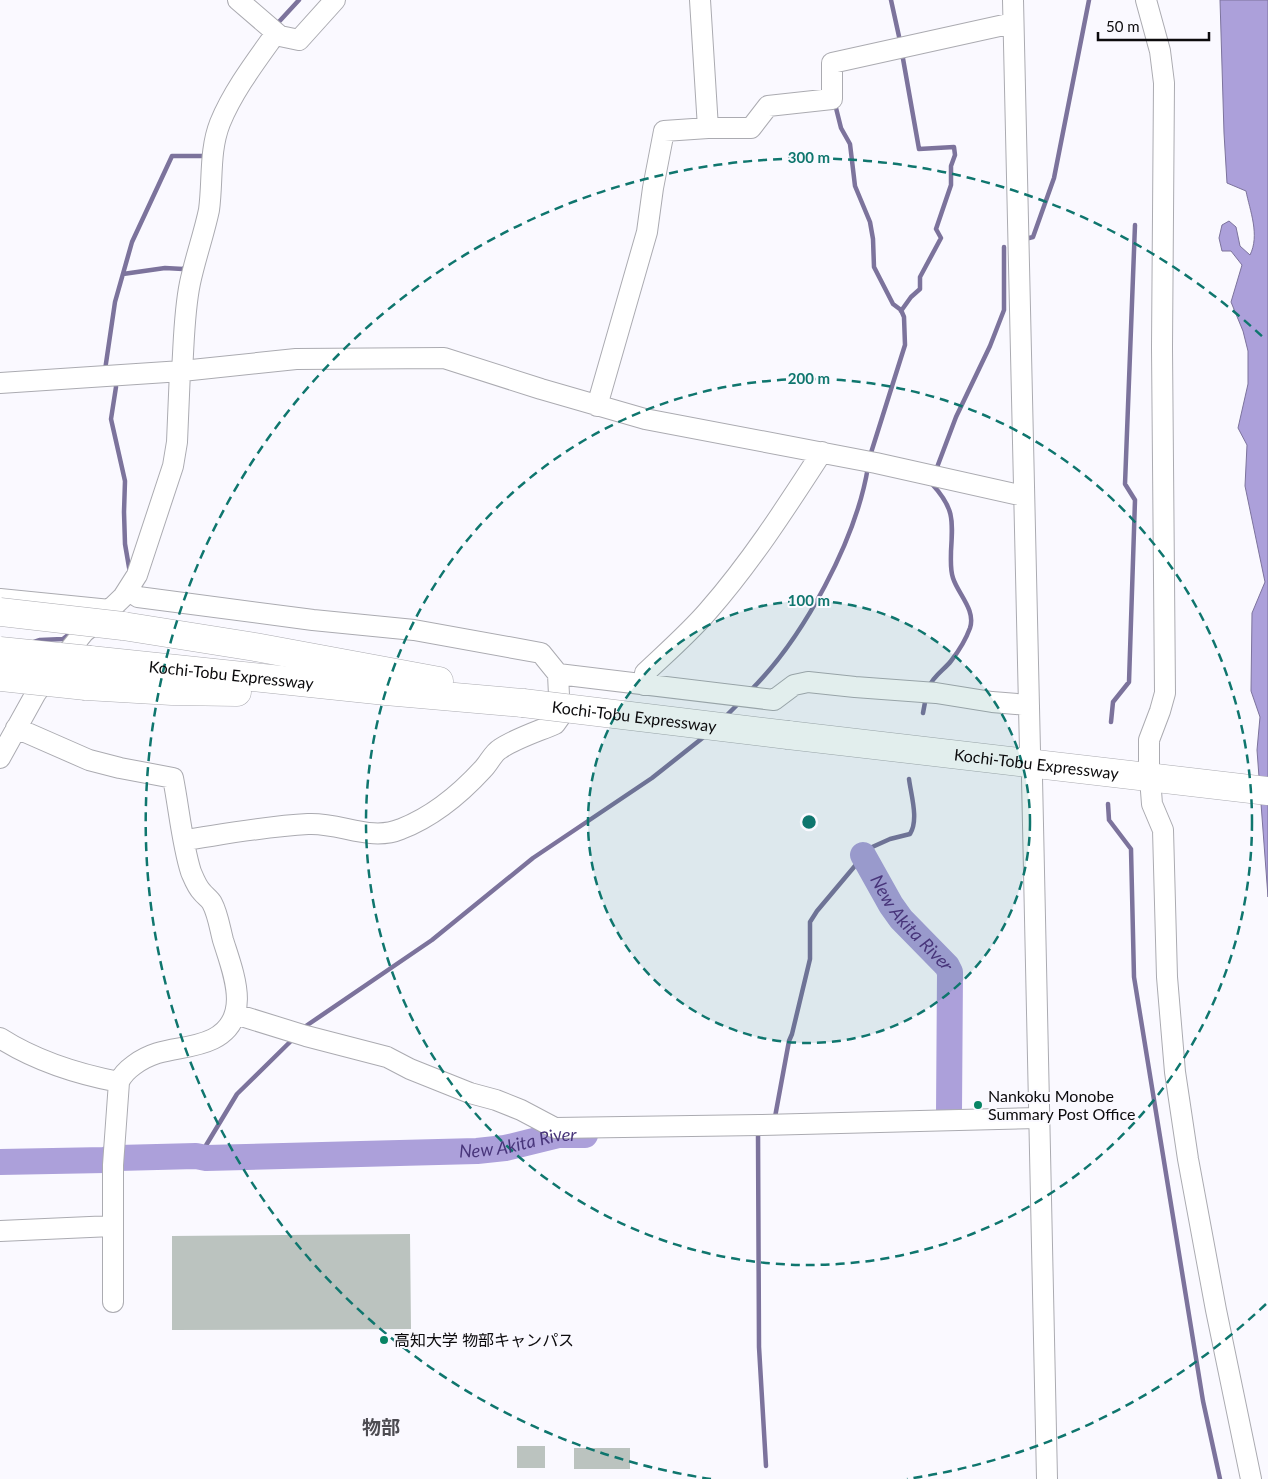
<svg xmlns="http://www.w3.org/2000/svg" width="1268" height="1479" font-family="Lato,'Noto Sans JP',sans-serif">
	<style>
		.water { fill: #aca0da; stroke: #7c739c }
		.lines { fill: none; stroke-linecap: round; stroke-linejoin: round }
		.stream { stroke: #7c739c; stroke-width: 4.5 }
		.river { stroke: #aca0da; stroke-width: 26 }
		.building { fill: #bbc3bf }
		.minor-casing { stroke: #ababb1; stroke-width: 22 }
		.highway-casing { stroke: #ababb1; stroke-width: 29 }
		.minor { stroke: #fff; stroke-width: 20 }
		.highway { stroke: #fff; stroke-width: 28 }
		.highway-bridge-casing { stroke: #ababb1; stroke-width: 29; stroke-linecap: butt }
		.highway-bridge { stroke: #fff; stroke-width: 28 }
		.ring { fill: none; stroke: #0f766e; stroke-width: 2.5; stroke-dasharray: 9 6 }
		.poi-dot { fill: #078464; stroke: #faf9ff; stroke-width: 2 }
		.labels { text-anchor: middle; stroke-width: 4; stroke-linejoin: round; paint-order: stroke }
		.street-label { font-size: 16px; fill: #0c0b0d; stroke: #faf9ff }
		.poi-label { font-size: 16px; fill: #0c0b0d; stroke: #faf9ff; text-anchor: start }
		.water-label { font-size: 18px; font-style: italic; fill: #48357a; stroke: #faf9ff }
		.quarter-label { font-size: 19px; font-weight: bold; fill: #4d4c52; stroke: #faf9ff }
		.centre { fill: #0f766e; stroke: #faf9ff; stroke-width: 2.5 }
		.ring-label { font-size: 15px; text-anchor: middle; font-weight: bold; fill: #0f766e; stroke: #faf9ff; stroke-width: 4; stroke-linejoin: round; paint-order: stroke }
	</style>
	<rect width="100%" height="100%" fill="#faf9ff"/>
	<path class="water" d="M 1220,0 L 1268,0 L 1268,897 L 1257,750 L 1260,717 L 1251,691 L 1252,613 L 1265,582 L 1245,486 L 1247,445 L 1238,428 L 1248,384 L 1248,351 L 1243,331 L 1231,302 L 1242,265 L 1231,251 L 1222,251 L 1219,238 L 1222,225 L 1229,221 L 1236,227 L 1240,246 L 1250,255 C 1260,235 1250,211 1246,191 L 1227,183 L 1224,133 Z"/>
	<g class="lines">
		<path class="stream" d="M 891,0 L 900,41
			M 276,25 L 299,0
			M 836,108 L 841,128 L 850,144 L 855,186 L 870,222 L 873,239 L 874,267 L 893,304 L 901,310 L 904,317 L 905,345 L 870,456
			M 1029,238 L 1033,237 L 1054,178 L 1089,0
			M 123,274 L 165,268 L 183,269 L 185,267
			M 901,311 L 911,297 L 920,289 L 920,277 L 941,238 L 936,229 L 951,185 L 951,166 L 955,155 L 954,147 L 919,149 L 902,53
			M 105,370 L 115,302 L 132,242 L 172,156 L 204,156 L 205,152
			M 115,381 L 116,387 L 111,419 L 125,481 L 124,512 L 125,544 L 130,573
			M 936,470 L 956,417 L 990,346 L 1004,310 L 1004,247
			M 34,642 L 40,640 L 63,639 L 73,631
			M 929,687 C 933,676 944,670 951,661 C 958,652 966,639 970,628 C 976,610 958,594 953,578 C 950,569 951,560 951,551 C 953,519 954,508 932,484 L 932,482
			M 751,690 C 804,637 856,540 868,467
			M 923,713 L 926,697
			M 725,717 L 739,703
			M 1111,722 L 1113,702 L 1129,682 L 1135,500 L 1125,484 L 1135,225
			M 1108,804 L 1109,820 L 1131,849 L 1134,977 L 1203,1401 L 1220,1479
			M 303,1028 L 432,940 L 533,858 L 652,778 L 705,736
			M 775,1117 L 789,1041 L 792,1034 L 810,959 L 810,922 L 817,911 L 870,848 L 890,839 L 910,834 C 919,820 911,795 909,779
			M 758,1132 L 759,1347 L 766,1466
			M 199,1157 L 237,1094 L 293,1039"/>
		<g class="river">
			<path id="s1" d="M 863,855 L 891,905 L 901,919 L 947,966 L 950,972 L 949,1113"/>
			<path id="s2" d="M 118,1158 L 196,1156 L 206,1158 L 477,1151 L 505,1148 L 558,1135 L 585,1135"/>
			<path d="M 0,1162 L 105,1160 L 110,1158"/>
		</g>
	</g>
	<path class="building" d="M 410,1234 L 411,1329 L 172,1330 L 172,1236 Z
		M 517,1446 L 545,1446 L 545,1468 L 517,1468 Z
		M 574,1448 L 630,1448 L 630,1469 L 574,1469 Z"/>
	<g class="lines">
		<g class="minor-casing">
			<path id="minor" d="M 238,0 L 280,36 L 299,40 L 335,0
				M 700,0 L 708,128
				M 1013,0 L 1030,751
				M 1146,0 L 1160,51 L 1164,83 L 1162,348 L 1165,693 L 1160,711 L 1149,740 L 1149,767
				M 182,371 C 184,342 184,312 190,283 C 195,259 204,234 209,210 C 213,181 209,151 220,123 C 233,91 256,61 276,33
				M 0,383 L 182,371 L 296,359 L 444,358 L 541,389 L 645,419 L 876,463 L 1024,496
				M 597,406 L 647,232 L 653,188 L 664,131 L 708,128 L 751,128 L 768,106 L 832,99 L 832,63 L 1013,23
				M 128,590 L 138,597 L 313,620 L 414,630 L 541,653 L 558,674 L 560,717 L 555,724 C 539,731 514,739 500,749 C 493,753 489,763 483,769 C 461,793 432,817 401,829 C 370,842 340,822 308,824 C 267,826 225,834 185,840
				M 0,599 L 110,610
				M 558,674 L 774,700 L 794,685 L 808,682 L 855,687 L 936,693 L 992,702 L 1029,705
				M 644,685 L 645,673 C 666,653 689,633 708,611 C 751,562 787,506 822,452
				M 16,728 L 89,760 L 120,768 L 173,778 C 179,808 182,844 191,872 C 194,879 197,887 202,892 C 205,896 210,899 212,903 C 218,914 220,929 223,940 C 233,972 253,1019 213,1039 C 186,1052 161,1045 134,1065 C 127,1070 122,1075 119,1082 L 113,1165 L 113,1302
				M 0,758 L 36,693 L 47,678 L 84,632 L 98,621 L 123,597 L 137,575 L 173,466 L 177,442 L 180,371
				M 1032,778 L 1047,1479
				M 1151,791 L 1152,804 L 1163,830 L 1167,977 L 1175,1072 L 1188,1159 L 1216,1310 L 1251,1479
				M 235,1014 L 306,1036 L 387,1057 L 410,1069 L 470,1093 L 496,1100 L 521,1110 L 555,1128 L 760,1125 L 1039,1118
				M 0,1038 C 36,1061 77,1074 119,1082
				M 0,1231 L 112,1226"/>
		</g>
		<g class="highway-casing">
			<g id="highway">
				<path d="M 123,626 L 255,647 L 439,681"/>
				<path id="s3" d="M 90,660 L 386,691 L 523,703"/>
				<path d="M 86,686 L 172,691 L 237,692"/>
				<path id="s4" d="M 788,735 L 1268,791"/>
			</g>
		</g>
		<use href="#minor" class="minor"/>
		<use href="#highway" class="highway"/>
		<g class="highway-bridge-casing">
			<g id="highway-bridge">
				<path d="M 0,612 L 123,626"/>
				<path d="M 0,651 L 90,660"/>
				<path d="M 0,677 L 86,686"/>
				<path id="s5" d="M 523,703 L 788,735"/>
			</g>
		</g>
		<use href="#highway-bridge" class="highway-bridge"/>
	</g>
	<circle cx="809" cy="822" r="221" fill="#0f766e" fill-opacity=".12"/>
	<g class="ring">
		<circle cx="809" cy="822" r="221"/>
		<circle cx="809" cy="822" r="443"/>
		<path d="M1266 1304A664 664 0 0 1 907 1479M711 1479A664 664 0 1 1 1266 340"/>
	</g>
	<g class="poi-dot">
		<circle cx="978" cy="1105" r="5"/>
		<circle cx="384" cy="1340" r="5"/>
	</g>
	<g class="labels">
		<g class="street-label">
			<text dy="6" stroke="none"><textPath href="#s3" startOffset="142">Kochi-Tobu Expressway</textPath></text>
			<text dy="6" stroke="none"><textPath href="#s5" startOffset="112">Kochi-Tobu Expressway</textPath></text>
			<text dy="6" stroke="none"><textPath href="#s4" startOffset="250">Kochi-Tobu Expressway</textPath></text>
		</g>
		<g class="poi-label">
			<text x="988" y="1102">Nankoku Monobe<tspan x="988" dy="18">Summary Post Office</tspan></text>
			<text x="394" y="1346">高知大学 物部キャンパス</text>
		</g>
		<g class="water-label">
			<text dy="6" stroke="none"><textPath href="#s1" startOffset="84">New Akita River</textPath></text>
			<text dy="6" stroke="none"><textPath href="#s2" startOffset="401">New Akita River</textPath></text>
		</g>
		<g class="quarter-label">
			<text x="381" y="1434">物部</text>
		</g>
	</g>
	<circle cx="809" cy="822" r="8" class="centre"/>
	<g class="ring-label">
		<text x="809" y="163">300 m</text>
		<text x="809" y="384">200 m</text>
		<text x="809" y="606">100 m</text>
	</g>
	<path d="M1098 32v8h111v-8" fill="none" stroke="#0c0b0d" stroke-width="2.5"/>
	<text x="1106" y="32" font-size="15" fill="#0c0b0d" stroke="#faf9ff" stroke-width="4" paint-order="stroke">50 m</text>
</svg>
